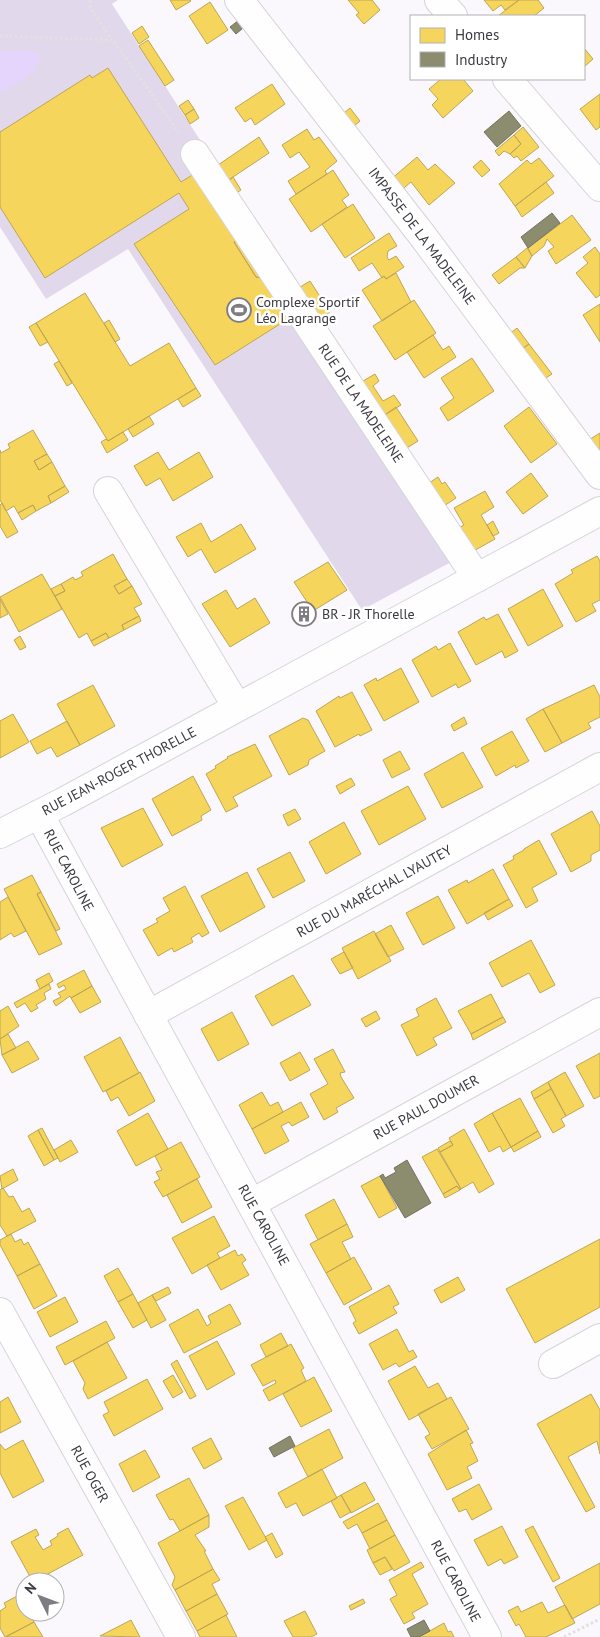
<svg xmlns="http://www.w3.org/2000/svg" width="600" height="1637" font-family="'PT Sans',sans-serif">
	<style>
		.green { fill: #e1d8ec }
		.water { fill: #e5d4fb }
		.homes { fill: #f6d55c; stroke: #bea654 }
		.industry { fill: #8c8c6e; stroke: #747360 }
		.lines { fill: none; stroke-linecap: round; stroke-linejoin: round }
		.minor-casing { stroke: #d6d4d9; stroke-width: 30 }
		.path { stroke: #e1e1e2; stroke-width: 3; stroke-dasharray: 2.5 2.5; stroke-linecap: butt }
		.minor { stroke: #fefeff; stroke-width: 28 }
		.labels { text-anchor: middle; stroke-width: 5; stroke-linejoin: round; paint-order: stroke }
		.street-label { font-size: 14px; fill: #3c3940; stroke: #fff }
		.poi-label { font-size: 14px; fill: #3c3940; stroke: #fff; text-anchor: start }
	</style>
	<rect width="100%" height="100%" fill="#faf8fc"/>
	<path class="green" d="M 0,0 L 118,0 L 112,4 L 235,194 L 453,561 L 362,610 L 128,249 L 46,299 L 0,227 Z"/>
	<path class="water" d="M 28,50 L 37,53 L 41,59 C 32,77 17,84 0,93 L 0,52 Z"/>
	<path class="homes" d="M 170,0 L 190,0 L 191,1 L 176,10 Z
		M 348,0 L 372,0 L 380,10 L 364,24 L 356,15 L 359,13 Z
		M 484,0 L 519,0 L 505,10 L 501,5 L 493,11 Z
		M 519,0 L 538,0 L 544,8 L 534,16 L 498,16 Z
		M 210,2 L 228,30 L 207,44 L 189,16 Z
		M 142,26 L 149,37 L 139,44 L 132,33 Z
		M 148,40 L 174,80 L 165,86 L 139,46 Z
		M 584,48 L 593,59 L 584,67 Z
		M 108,68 L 181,182 L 194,174 L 241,237 L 234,242 L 256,277 L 267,279 L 283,303 L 279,306 L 288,319 L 215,365 L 134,244 L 189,209 L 179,193 L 45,278 L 0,207 L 0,132 L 90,75 L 92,78 Z
		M 441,79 L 463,79 L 473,91 L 443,118 L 432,105 L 438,99 L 429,89 Z
		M 272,84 L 285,104 L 255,125 L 251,118 L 245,122 L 235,108 Z
		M 600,94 L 600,127 L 596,130 L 580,109 Z
		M 188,100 L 194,109 L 185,115 L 179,106 Z
		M 350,108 L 360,121 L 353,127 L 344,113 Z
		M 194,109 L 199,118 L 190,124 L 185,115 Z
		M 523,127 L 539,147 L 521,161 L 517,156 L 514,158 L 510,154 L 521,144 L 514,135 Z
		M 307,129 L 314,140 L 319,137 L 337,161 L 325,171 L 327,174 L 296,194 L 288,181 L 310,167 L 299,152 L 290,158 L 282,145 Z
		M 514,135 L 521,144 L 510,154 L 504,151 L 499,156 L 495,151 Z
		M 259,137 L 269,153 L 227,181 L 218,165 Z
		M 417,157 L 428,170 L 435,164 L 455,183 L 429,205 L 411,182 L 399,192 L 390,180 Z
		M 539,158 L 554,176 L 515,206 L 499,184 L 527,160 L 531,164 Z
		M 481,160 L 490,170 L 482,177 L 473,167 Z
		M 333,170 L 349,195 L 342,200 L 347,207 L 311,232 L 289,199 Z
		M 233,177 L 241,190 L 235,194 L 227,182 Z
		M 546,182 L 554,193 L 522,217 L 515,206 Z
		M 353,204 L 375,238 L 345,258 L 322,224 Z
		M 572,215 L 591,240 L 556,264 L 548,251 L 554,247 L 547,239 L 544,246 L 532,256 L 528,248 Z
		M 389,233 L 397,246 L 388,251 L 387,257 L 389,260 L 396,256 L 404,267 L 386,279 L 384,276 L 382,278 L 372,263 L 359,271 L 351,258 Z
		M 241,237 L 267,279 L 256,277 L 234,242 Z
		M 595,247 L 600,254 L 600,295 L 596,298 L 576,273 L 588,263 L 583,257 Z
		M 527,248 L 532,256 L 525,268 L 516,257 Z
		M 516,257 L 525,268 L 520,268 L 499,284 L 492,275 Z
		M 396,273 L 411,302 L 382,321 L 362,290 L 384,276 L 386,279 Z
		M 310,281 L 330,312 L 317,321 L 297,289 Z
		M 85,293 L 130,366 L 169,343 L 196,388 L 108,441 L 36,323 Z
		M 414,300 L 436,333 L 395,360 L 373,326 Z
		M 600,304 L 600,342 L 583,315 Z
		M 109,320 L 120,339 L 115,342 L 104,323 Z
		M 36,323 L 48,342 L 40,346 L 29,327 Z
		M 517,328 L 529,344 L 519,351 L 507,336 Z
		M 433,335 L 443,350 L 449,346 L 456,357 L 424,378 L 407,352 Z
		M 529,344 L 552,374 L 541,381 L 519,351 Z
		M 472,358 L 494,391 L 448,421 L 440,408 L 454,398 L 441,378 Z
		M 59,361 L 72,383 L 67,386 L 54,364 Z
		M 375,374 L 379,381 L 373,386 L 383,401 L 394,395 L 401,405 L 380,418 L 358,384 Z
		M 196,388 L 201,396 L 183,407 L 178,399 Z
		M 396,407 L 418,441 L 402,451 L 380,418 Z
		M 529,407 L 557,444 L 531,463 L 504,426 Z
		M 149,416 L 154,424 L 133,437 L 128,429 Z
		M 33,430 L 47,454 L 34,461 L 39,470 L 52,462 L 65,486 L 48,496 L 51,503 L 36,511 L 33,505 L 18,513 L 14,506 L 6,511 L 0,500 L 0,450 L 1,453 L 10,448 L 8,444 Z
		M 123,432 L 128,440 L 107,453 L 101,442 L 106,439 L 108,441 Z
		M 600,433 L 600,457 L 587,441 Z
		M 158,452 L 169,470 L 199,452 L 213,477 L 173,501 L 160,478 L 146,486 L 134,466 Z
		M 47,454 L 52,462 L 39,470 L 34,461 Z
		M 531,473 L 548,496 L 523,514 L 506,492 Z
		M 438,477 L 442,484 L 445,482 L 456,498 L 441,508 L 426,485 Z
		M 65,486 L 69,492 L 51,503 L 48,496 Z
		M 485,491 L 494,507 L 481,515 L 495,539 L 470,553 L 455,530 L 464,525 L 454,508 Z
		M 2,503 L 18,532 L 7,538 L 0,526 L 0,505 Z
		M 33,505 L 36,511 L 22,520 L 18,513 Z
		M 493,521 L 499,533 L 493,536 L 487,525 Z
		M 201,523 L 211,542 L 241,524 L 256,549 L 215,573 L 201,549 L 188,557 L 176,537 Z
		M 113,554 L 127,579 L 114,586 L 119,594 L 132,586 L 142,604 L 134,608 L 139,616 L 122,625 L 124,630 L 109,638 L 106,633 L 91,641 L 87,633 L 79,638 L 55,596 L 65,591 L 61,584 L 73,577 L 75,580 L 83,576 L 81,572 Z
		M 597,556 L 600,561 L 600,600 L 592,604 L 596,611 L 576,622 L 555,584 L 573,573 L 571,570 Z
		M 328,562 L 347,590 L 313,611 L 294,582 Z
		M 42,574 L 62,609 L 19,632 L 0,597 Z
		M 127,579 L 132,586 L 119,594 L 114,586 Z
		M 61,584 L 65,591 L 55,596 L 51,589 Z
		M 543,589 L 563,626 L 528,646 L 508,609 Z
		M 226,590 L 237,609 L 255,598 L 270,623 L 230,647 L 202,604 Z
		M 0,599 L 8,614 L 0,618 Z
		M 309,606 L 314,613 L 300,622 L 295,615 Z
		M 498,614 L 518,651 L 505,658 L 502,651 L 476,665 L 458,632 L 484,617 L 486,620 Z
		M 139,616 L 141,621 L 124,630 L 122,625 Z
		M 106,633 L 109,638 L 94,646 L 91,641 Z
		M 20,636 L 26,647 L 20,650 L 14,640 Z
		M 450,643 L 471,681 L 458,688 L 456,684 L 432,697 L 412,660 L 436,646 L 438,650 Z
		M 401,668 L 419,702 L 384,721 L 364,685 L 376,678 L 377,681 Z
		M 93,685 L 115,726 L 80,745 L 57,704 Z
		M 594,685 L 600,697 L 600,717 L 588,723 L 591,728 L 562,743 L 543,709 Z
		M 352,692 L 372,730 L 360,736 L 359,734 L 335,747 L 316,711 L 339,696 L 340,698 Z
		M 543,709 L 562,743 L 545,752 L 526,719 Z
		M 13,714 L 29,742 L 0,758 L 0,721 Z
		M 464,717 L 467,724 L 454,731 L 451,725 Z
		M 303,718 L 308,720 L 325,751 L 309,760 L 308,765 L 289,775 L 269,736 Z
		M 67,721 L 80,745 L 57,757 L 51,747 L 37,754 L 30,741 Z
		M 512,731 L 529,761 L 516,768 L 515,765 L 496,776 L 481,748 Z
		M 255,744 L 272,776 L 233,797 L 238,806 L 226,812 L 206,774 L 216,768 L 215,766 L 228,758 L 227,757 Z
		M 400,751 L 410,769 L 392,778 L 383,760 Z
		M 463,752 L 483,787 L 442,808 L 424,774 Z
		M 193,776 L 211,810 L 201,816 L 202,820 L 172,836 L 152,799 Z
		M 351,778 L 355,785 L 340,794 L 336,786 Z
		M 408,786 L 426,819 L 379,845 L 361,811 Z
		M 143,808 L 163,845 L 122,867 L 101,828 Z
		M 295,809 L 301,819 L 288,826 L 283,815 Z
		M 592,811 L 600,826 L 600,850 L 591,855 L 591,861 L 571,872 L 551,834 Z
		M 344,822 L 361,854 L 326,874 L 309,842 Z
		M 539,840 L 557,874 L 532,888 L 538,901 L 526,908 L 503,865 L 514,859 L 513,856 L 524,850 L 524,849 Z
		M 290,852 L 305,881 L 273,898 L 257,869 Z
		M 493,869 L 509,899 L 467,924 L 448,890 L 467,880 L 468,883 Z
		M 247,872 L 265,907 L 220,932 L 201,896 Z
		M 32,875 L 41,892 L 37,894 L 62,944 L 39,955 L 4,889 Z
		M 185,886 L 209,933 L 202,937 L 199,933 L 191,938 L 193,942 L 174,952 L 172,948 L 158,956 L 143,930 L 158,922 L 156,919 L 170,911 L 163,898 Z
		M 41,892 L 60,929 L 56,931 L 37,894 Z
		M 438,896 L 455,928 L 423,945 L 406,913 Z
		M 8,897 L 26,931 L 14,937 L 11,933 L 0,940 L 0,902 Z
		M 509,899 L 513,906 L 488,920 L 484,913 Z
		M 391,925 L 404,949 L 388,957 L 375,934 Z
		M 374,931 L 391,961 L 358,979 L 342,948 Z
		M 531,940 L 555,985 L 540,993 L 529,973 L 502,987 L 489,963 Z
		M 344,952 L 353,968 L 340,974 L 331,959 Z
		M 84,970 L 92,986 L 71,998 L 70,996 L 56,1006 L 53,1001 L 61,997 L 58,993 L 66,989 L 64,985 L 59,988 L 57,984 Z
		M 49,973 L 53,981 L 40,989 L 36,980 Z
		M 293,975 L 311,1005 L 272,1026 L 255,996 Z
		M 49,984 L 51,989 L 44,993 L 46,999 L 36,1005 L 38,1008 L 31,1012 L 25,1003 L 17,1008 L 14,1003 Z
		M 92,986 L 101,1002 L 80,1013 L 71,998 Z
		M 491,994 L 503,1017 L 471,1034 L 458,1011 Z
		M 436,998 L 452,1028 L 433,1038 L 437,1045 L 417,1056 L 401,1025 L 419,1016 L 416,1009 Z
		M 8,1006 L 19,1026 L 0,1039 L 0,1011 Z
		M 376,1011 L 380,1019 L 366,1027 L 361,1019 Z
		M 232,1012 L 249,1044 L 218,1061 L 201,1029 Z
		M 503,1017 L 506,1022 L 473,1040 L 471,1034 Z
		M 8,1034 L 16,1048 L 2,1055 L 0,1039 Z
		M 120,1037 L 139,1073 L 103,1092 L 84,1057 Z
		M 28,1041 L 39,1059 L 12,1073 L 2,1055 Z
		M 333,1049 L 345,1072 L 340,1073 L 341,1077 L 354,1098 L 336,1108 L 338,1112 L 324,1120 L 310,1094 L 328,1084 L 314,1059 Z
		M 300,1052 L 310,1070 L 290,1081 L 280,1063 Z
		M 600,1053 L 600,1096 L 594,1099 L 576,1066 Z
		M 140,1072 L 155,1101 L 129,1116 L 118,1097 L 111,1101 L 106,1091 Z
		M 565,1072 L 584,1106 L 566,1116 L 548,1082 Z
		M 548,1082 L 551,1089 L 534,1099 L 531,1092 Z
		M 551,1089 L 566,1116 L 561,1119 L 565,1126 L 553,1133 L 534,1099 Z
		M 262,1092 L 270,1106 L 278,1102 L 283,1112 L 252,1129 L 239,1105 Z
		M 520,1098 L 538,1131 L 511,1147 L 492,1113 Z
		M 301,1102 L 309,1117 L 292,1126 L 289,1122 L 281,1126 L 289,1141 L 265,1154 L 252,1129 Z
		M 148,1113 L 168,1149 L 136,1166 L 117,1131 Z
		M 492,1113 L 511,1147 L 503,1152 L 500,1146 L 489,1152 L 474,1124 Z
		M 42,1128 L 58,1158 L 54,1160 L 38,1130 Z
		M 464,1129 L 494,1184 L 479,1193 L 473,1182 L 461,1189 L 440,1152 L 453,1145 L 449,1138 Z
		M 38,1130 L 54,1160 L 44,1166 L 28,1136 Z
		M 538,1131 L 541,1137 L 514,1152 L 511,1147 Z
		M 71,1140 L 78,1152 L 60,1162 L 54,1150 Z
		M 450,1141 L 453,1145 L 440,1152 L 438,1148 Z
		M 181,1142 L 200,1177 L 163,1197 L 154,1182 L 160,1179 L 156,1172 L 162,1170 L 155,1156 Z
		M 437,1149 L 461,1189 L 460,1190 L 457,1186 L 443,1194 L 422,1157 Z
		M 13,1169 L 18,1180 L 2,1189 L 0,1176 Z
		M 380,1176 L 397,1208 L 379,1218 L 361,1186 Z
		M 197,1179 L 212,1207 L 182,1223 L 167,1195 Z
		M 457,1186 L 460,1190 L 445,1198 L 443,1194 Z
		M 3,1188 L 9,1197 L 13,1196 L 22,1212 L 29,1208 L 36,1221 L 7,1236 L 0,1225 L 0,1190 Z
		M 334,1199 L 347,1224 L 318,1240 L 305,1215 Z
		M 214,1216 L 230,1246 L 217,1253 L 220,1258 L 192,1274 L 172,1238 Z
		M 347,1224 L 353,1237 L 342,1242 L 351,1259 L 326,1273 L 310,1244 Z
		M 11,1234 L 15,1242 L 21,1239 L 24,1245 L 28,1242 L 40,1264 L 17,1276 L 0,1245 L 0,1240 Z
		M 600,1239 L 600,1307 L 535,1343 L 506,1289 Z
		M 235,1250 L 238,1256 L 242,1254 L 246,1260 L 242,1263 L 249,1275 L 221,1290 L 207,1265 Z
		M 354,1257 L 372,1289 L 344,1305 L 326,1273 Z
		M 40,1264 L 57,1296 L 34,1309 L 17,1276 Z
		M 118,1268 L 133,1294 L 118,1302 L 104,1276 Z
		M 458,1277 L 465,1290 L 441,1303 L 434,1290 Z
		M 389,1285 L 399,1304 L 393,1307 L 397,1313 L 359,1334 L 353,1323 L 356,1321 L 349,1307 Z
		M 168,1287 L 171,1293 L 156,1301 L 152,1295 Z
		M 133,1294 L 147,1320 L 133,1328 L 118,1302 Z
		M 152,1295 L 166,1320 L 151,1328 L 138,1303 Z
		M 65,1297 L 78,1322 L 50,1337 L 37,1312 Z
		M 230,1304 L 241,1324 L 184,1353 L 169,1325 L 198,1309 L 207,1326 L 211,1323 L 208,1316 Z
		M 106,1321 L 115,1338 L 65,1365 L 56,1347 Z
		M 397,1329 L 409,1352 L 413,1350 L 417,1357 L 399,1367 L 396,1363 L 383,1370 L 369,1344 Z
		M 281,1333 L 288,1346 L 266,1357 L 260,1345 Z
		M 217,1341 L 235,1374 L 207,1390 L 189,1356 Z
		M 107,1342 L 127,1378 L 88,1399 L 83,1389 L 85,1383 L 73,1361 Z
		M 291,1344 L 304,1368 L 301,1370 L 306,1381 L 269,1401 L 263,1390 L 276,1383 L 275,1380 L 263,1386 L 251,1365 Z
		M 177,1360 L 196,1396 L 190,1399 L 171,1364 Z
		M 415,1366 L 428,1388 L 438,1383 L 447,1399 L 409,1420 L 388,1381 Z
		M 173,1375 L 183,1392 L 173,1398 L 163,1381 Z
		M 314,1377 L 332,1411 L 301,1427 L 283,1394 Z
		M 147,1379 L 163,1409 L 114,1436 L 103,1415 L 109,1412 L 104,1402 Z
		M 591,1394 L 600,1410 L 600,1454 L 597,1441 L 568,1457 L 595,1507 L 586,1512 L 537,1424 Z
		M 8,1397 L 21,1422 L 0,1433 L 0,1402 Z
		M 451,1397 L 469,1429 L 432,1449 L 425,1437 L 430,1434 L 418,1414 Z
		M 329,1429 L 343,1458 L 308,1477 L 293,1448 Z
		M 466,1430 L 473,1443 L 470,1444 L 478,1461 L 467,1467 L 472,1478 L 447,1490 L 428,1454 Z
		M 211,1438 L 222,1459 L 204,1469 L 192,1448 Z
		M 23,1440 L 44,1481 L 13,1498 L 0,1473 L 0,1444 L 5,1450 Z
		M 145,1450 L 160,1477 L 133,1492 L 119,1464 Z
		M 322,1469 L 337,1498 L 303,1516 L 296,1503 L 286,1508 L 278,1493 Z
		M 189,1478 L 209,1515 L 180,1531 L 173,1519 L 170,1520 L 156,1495 Z
		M 365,1482 L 375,1500 L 351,1513 L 341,1495 Z
		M 479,1484 L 492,1509 L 472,1520 L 466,1509 L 459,1512 L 452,1499 Z
		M 341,1495 L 351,1512 L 340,1518 L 331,1501 Z
		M 243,1497 L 267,1540 L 249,1550 L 225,1506 Z
		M 378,1503 L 387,1520 L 362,1533 L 357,1524 L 348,1529 L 343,1522 Z
		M 209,1515 L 209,1527 L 195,1535 L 206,1551 L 204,1551 L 213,1569 L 175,1590 L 172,1585 L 175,1577 L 158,1543 Z
		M 387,1520 L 395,1535 L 370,1549 L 362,1533 Z
		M 502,1526 L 518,1557 L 504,1564 L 501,1559 L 488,1566 L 474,1540 Z
		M 533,1526 L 560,1578 L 553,1582 L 525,1530 Z
		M 68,1528 L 83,1555 L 33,1582 L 11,1542 L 36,1529 L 39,1535 L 35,1537 L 43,1550 L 52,1545 L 50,1541 L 58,1536 L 57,1534 Z
		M 272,1533 L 283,1554 L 276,1558 L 265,1537 Z
		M 395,1535 L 410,1562 L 394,1571 L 385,1557 L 373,1563 L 367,1550 Z
		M 385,1557 L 392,1569 L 380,1575 L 373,1563 Z
		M 421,1562 L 424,1567 L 412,1574 L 428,1604 L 412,1613 L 415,1618 L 404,1624 L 390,1599 L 397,1595 L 389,1580 Z
		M 600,1563 L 600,1604 L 572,1619 L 555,1587 Z
		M 213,1569 L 220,1580 L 212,1584 L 217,1594 L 186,1611 L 175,1590 Z
		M 217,1594 L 228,1614 L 197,1631 L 186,1611 Z
		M 19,1595 L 25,1605 L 25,1612 L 29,1612 L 34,1622 L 5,1637 L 0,1628 L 0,1611 L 6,1607 L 4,1603 Z
		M 363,1599 L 365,1603 L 351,1610 L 349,1606 Z
		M 542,1602 L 548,1613 L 565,1605 L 575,1623 L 546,1637 L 526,1637 L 519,1624 L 516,1626 L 508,1611 L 518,1606 L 521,1612 Z
		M 305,1611 L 317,1634 L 311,1637 L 293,1637 L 284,1621 Z
		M 226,1615 L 237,1637 L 200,1637 L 197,1631 Z
		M 131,1620 L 140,1637 L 100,1636 Z
		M 34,1622 L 43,1637 L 6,1637 Z
		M 444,1623 L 448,1632 L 451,1631 L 454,1637 L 419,1637 Z"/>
	<path class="industry" d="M 244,16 L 249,23 L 236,34 L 230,27 Z
		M 509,111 L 521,126 L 497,147 L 484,132 Z
		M 552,213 L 560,223 L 528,248 L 521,237 Z
		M 407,1160 L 431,1203 L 405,1218 L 380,1176 L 383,1174 L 385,1178 L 396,1172 L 394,1168 Z
		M 290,1436 L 295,1446 L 274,1457 L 269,1448 Z
		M 424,1620 L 430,1631 L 419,1637 L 411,1637 L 407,1629 Z"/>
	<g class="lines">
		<g class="minor-casing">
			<path id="minor" d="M 239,0 L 422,235 L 600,475
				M 439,0 L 453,16
				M 507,79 L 600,187
				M 195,154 L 477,578
				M 108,491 L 237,707
				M 39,814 L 487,1637
				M 0,834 L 63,802 L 600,511
				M 148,1015 L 600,767
				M 252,1203 L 600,1012
				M 0,1312 L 181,1637
				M 553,1364 L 600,1338"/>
		</g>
		<path class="path" d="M 90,0 L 90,7 L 112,40
			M 0,36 L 113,40 L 179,133
			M 564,1637 L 600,1619"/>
		<use href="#minor" class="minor"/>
	</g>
	<defs>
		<g id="stadium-ring" transform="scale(1.25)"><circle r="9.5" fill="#fff" stroke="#7e7c82" stroke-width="1.5"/><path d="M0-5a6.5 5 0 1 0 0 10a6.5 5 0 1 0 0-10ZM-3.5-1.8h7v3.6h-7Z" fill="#7e7c82"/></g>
		<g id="building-ring" transform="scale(1.25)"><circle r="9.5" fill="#fff" stroke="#7e7c82" stroke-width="1.5"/><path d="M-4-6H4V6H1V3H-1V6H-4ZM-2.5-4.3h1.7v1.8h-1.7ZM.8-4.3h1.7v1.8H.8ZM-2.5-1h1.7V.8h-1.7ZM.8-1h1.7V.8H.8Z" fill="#7e7c82"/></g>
	</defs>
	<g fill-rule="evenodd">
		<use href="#stadium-ring" x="239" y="310"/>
		<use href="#building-ring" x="304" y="614"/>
	</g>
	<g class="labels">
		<g class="street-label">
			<text transform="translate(422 236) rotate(53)" y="5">IMPASSE DE LA MADELEINE</text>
			<text transform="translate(361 403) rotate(56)" y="5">RUE DE LA MADELEINE</text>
			<text transform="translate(119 771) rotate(-28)" y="5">RUE JEAN-ROGER THORELLE</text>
			<text transform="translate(69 870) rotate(62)" y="5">RUE CAROLINE</text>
			<text transform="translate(374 891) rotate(-29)" y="5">RUE DU MARÉCHAL LYAUTEY</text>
			<text transform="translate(426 1107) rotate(-29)" y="5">RUE PAUL DOUMER</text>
			<text transform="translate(264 1225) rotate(61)" y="5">RUE CAROLINE</text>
			<text transform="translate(90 1474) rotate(61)" y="5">RUE OGER</text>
			<text transform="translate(456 1581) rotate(62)" y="5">RUE CAROLINE</text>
		</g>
		<g class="poi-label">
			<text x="256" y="307">Complexe Sportif<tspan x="256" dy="16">Léo Lagrange</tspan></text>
			<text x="322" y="619">BR - JR Thorelle</text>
		</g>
	</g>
	<rect x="410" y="15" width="175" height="65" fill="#ffffff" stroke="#b1b0b3"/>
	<rect x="420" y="28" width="25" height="15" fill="#f6d55c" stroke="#b1b0b3"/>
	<text x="455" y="40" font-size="15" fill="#3c3940">Homes</text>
	<rect x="420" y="52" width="25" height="15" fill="#8c8c6e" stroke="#b1b0b3"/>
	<text x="455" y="65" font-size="15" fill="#3c3940">Industry</text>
	<g transform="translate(40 1597) rotate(312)"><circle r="24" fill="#ffffff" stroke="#b1b0b3"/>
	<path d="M0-4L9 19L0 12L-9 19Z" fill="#7e7c82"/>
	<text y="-8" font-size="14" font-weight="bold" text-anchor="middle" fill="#3c3940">N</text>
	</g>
</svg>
